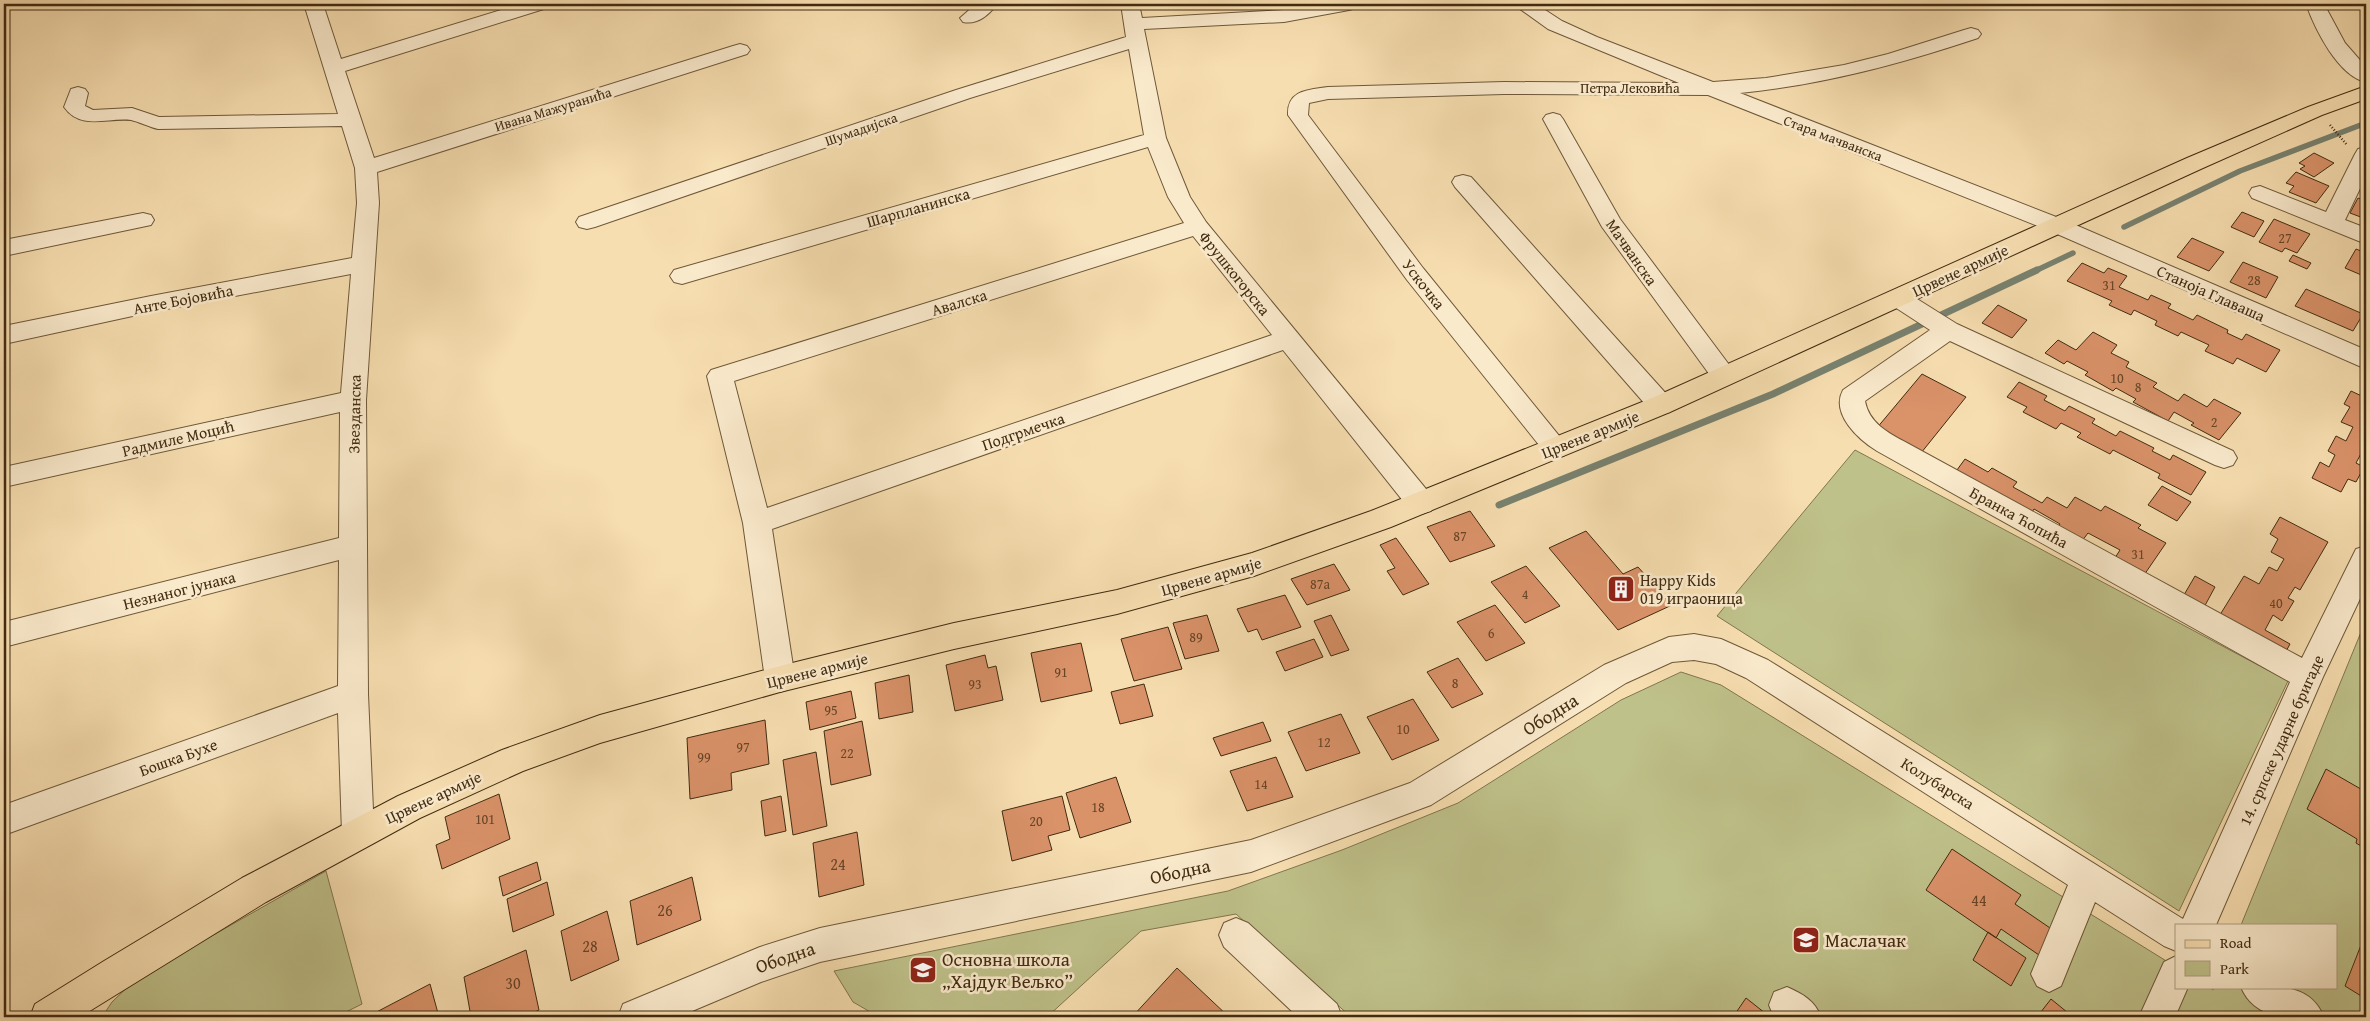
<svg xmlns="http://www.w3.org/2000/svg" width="2370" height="1021" font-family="'Gentium Book Plus',serif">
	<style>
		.green { fill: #bfc18a; stroke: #80764e }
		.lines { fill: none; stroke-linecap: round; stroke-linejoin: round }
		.stream-far1 { stroke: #788270; stroke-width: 5.5 }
		.stream { stroke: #788270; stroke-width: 7 }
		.building { fill: #da9269; stroke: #412b11 }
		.minor-casing { stroke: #6e5839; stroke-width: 2 }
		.major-casing { stroke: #412b11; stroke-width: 2 }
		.path { stroke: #412b11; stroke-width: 2.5; stroke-dasharray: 1 2; stroke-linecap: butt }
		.minor { fill: #faeacc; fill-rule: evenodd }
		.major { fill: #f7deb0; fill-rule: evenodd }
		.labels { text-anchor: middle; stroke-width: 5; stroke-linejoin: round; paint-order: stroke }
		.far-street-label { font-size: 14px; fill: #412b11; stroke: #faeacc }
		.number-label { font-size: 14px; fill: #674527 }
		.street-label { font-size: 16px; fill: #412b11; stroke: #faeacc }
		.poi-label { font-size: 16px; fill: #412b11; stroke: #faeacc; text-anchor: start }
		.near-number-label { font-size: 16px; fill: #674527 }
		.near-street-label { font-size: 19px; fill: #412b11; stroke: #faeacc }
		.near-poi-label { font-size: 19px; fill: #412b11; stroke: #faeacc; text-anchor: start }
	</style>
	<rect width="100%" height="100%" fill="#f7deb0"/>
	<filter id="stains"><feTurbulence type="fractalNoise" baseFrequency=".004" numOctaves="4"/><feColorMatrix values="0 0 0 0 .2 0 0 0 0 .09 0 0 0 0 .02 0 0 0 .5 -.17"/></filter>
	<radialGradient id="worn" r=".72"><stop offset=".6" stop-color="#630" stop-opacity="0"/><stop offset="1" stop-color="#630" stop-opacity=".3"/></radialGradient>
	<path class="green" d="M 1855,450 L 2288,681 L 2179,911 L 1717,616 Z
		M 2366,620 L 2366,1017 L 1351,1017 L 1236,914 L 1141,931 L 1047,1017 L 879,1017 L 853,1002 L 834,971 L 1228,891 L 1342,850 L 1458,803 L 1621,700 L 1681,672 L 1721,685 L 2176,967 L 2176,987 L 2209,987 L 2213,990 L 2215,987 L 2336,987 L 2336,925 L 2241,925 Z
		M 326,871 L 362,1004 L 336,1017 L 102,1017 L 112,1002 L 136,979 Z"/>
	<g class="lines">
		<path class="stream-far1" d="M 2124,227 L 2240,171 L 2366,123
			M 2035,271 L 2073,253"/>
		<path class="stream" d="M 1499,505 L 1773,394 L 2037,270"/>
	</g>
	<path class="building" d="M 2314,153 L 2334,163 L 2314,177 L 2300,169 L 2305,166 L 2299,163 Z
		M 2296,172 L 2329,186 L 2316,203 L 2289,192 L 2294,186 L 2286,183 Z
		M 2358,198 L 2366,201 L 2366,219 L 2350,213 Z
		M 2242,212 L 2264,221 L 2254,237 L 2231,227 Z
		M 2274,219 L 2310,234 L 2297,253 L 2285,248 L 2282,252 L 2259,242 Z
		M 2192,238 L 2224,252 L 2209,271 L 2177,257 Z
		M 2356,249 L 2366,253 L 2366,277 L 2345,268 Z
		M 2293,255 L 2311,263 L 2307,269 L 2289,261 Z
		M 2243,262 L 2278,277 L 2266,298 L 2230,282 Z
		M 2082,263 L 2104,273 L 2108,268 L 2127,276 L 2119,287 L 2148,300 L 2151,295 L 2171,304 L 2168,308 L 2193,320 L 2197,315 L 2228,330 L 2227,333 L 2242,340 L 2246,334 L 2280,350 L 2266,372 L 2237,358 L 2233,364 L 2205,351 L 2209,345 L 2181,332 L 2178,336 L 2155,325 L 2157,321 L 2134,310 L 2131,315 L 2109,305 L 2112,301 L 2067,281 Z
		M 2306,289 L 2363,314 L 2353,331 L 2295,306 Z
		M 1998,305 L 2027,320 L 2012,338 L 1982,323 Z
		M 2093,332 L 2117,345 L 2111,353 L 2129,362 L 2126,367 L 2157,383 L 2153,387 L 2178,401 L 2184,394 L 2207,407 L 2214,399 L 2241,413 L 2219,440 L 2191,425 L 2194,423 L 2174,412 L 2168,421 L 2133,402 L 2136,399 L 2116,388 L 2113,391 L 2085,375 L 2088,372 L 2067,361 L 2064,364 L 2045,353 L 2058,340 L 2076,350 Z
		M 1922,374 L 1966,397 L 1921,453 L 1876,429 Z
		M 2019,382 L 2047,396 L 2044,400 L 2065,411 L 2069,406 L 2095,419 L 2092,423 L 2116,436 L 2120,431 L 2154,448 L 2152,451 L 2170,460 L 2173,455 L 2206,472 L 2191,495 L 2158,478 L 2160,474 L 2113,450 L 2110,454 L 2077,437 L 2081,433 L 2061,423 L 2056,429 L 2023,412 L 2027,407 L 2007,397 Z
		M 2351,391 L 2366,398 L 2366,452 L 2363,450 L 2356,463 L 2364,467 L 2356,482 L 2348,479 L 2341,492 L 2312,478 L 2320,462 L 2329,467 L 2335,455 L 2328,451 L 2336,436 L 2346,441 L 2353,427 L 2341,422 L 2350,407 L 2344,404 Z
		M 1965,459 L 1988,472 L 1992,468 L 2017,482 L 2013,487 L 2042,503 L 2047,497 L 2067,508 L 2075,497 L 2101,511 L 2105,506 L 2141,525 L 2138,528 L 2166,543 L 2142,578 L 2113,561 L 2120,550 L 2088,533 L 2082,541 L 2058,527 L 2060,524 L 2034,509 L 2030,515 L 1954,474 Z
		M 2162,486 L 2191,502 L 2177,521 L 2148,505 Z
		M 1470,511 L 1495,546 L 1450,562 L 1427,527 Z
		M 2280,517 L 2328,542 L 2300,590 L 2295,587 L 2288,598 L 2294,601 L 2282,621 L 2273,615 L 2265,630 L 2290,644 L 2284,655 L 2218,618 L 2244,576 L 2259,584 L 2269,567 L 2277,571 L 2284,559 L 2271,552 L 2278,539 L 2270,534 Z
		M 1586,531 L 1623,574 L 1638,567 L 1672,605 L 1618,630 L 1549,548 Z
		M 1396,538 L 1429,584 L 1403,595 L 1387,571 L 1395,568 L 1380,545 Z
		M 1334,564 L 1350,590 L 1307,605 L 1291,579 Z
		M 1526,566 L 1560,606 L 1525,623 L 1491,582 Z
		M 2195,576 L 2215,587 L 2202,611 L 2181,600 Z
		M 1285,595 L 1301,627 L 1262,640 L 1257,629 L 1248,632 L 1237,609 Z
		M 1495,605 L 1525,643 L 1486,661 L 1457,622 Z
		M 1207,615 L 1219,651 L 1185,659 L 1173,623 Z
		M 1331,615 L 1349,650 L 1331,656 L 1314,621 Z
		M 1168,627 L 1182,669 L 1134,681 L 1121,639 Z
		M 1314,639 L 1323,657 L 1285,671 L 1276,652 Z
		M 1081,643 L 1092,691 L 1041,702 L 1031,653 Z
		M 985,655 L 988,668 L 996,666 L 1003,700 L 955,711 L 946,665 Z
		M 1458,658 L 1483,694 L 1452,708 L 1427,672 Z
		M 909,675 L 913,712 L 879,719 L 875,683 Z
		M 1144,684 L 1153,716 L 1120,724 L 1111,692 Z
		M 851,691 L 856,718 L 810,730 L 806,702 Z
		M 1413,699 L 1439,740 L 1392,760 L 1367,717 Z
		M 1341,714 L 1360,753 L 1306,771 L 1288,732 Z
		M 765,720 L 769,764 L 731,773 L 732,790 L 690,799 L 687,738 Z
		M 862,721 L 871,775 L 831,785 L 824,731 Z
		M 1263,722 L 1271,741 L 1221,756 L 1213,738 Z
		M 816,752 L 827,826 L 793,835 L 783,760 Z
		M 1276,757 L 1293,797 L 1247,811 L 1230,771 Z
		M 2326,769 L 2366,792 L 2366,849 L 2356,843 L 2357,839 L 2307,809 Z
		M 1116,777 L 1131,822 L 1080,838 L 1066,793 Z
		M 499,794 L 510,839 L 442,869 L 436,845 L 450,839 L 445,817 Z
		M 781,796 L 786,831 L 765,836 L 761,801 Z
		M 1062,796 L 1070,830 L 1048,836 L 1052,850 L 1012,861 L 1002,811 Z
		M 857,832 L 864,885 L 819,897 L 813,843 Z
		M 1952,849 L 2021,895 L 2015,904 L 2053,930 L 2039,955 L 2001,929 L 1996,938 L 1926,890 Z
		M 537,862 L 541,880 L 503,896 L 499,877 Z
		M 692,877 L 701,920 L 637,945 L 630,901 Z
		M 547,882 L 554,915 L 513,932 L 507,899 Z
		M 607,911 L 619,960 L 571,981 L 561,931 Z
		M 1988,932 L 2026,958 L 2011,986 L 1973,960 Z
		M 2363,940 L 2366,942 L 2366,999 L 2345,986 Z
		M 526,950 L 539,1010 L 524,1017 L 471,1017 L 464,977 Z
		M 1177,968 L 1229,1017 L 1132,1017 Z
		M 430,984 L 439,1017 L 367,1017 Z
		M 1746,998 L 1770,1017 L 1733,1017 Z
		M 2051,999 L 2073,1017 L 2037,1017 Z"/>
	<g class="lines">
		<g class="minor-casing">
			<path id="minor" d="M 304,4 L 323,4 L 341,59 L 521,4 L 550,4 L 547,8 L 345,71 L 374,158 L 733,46 L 740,44 L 747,46 L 750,50 L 747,54 L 377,172 L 379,203 L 366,400 L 368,694 L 374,833 L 370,844 L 358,849 L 346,844 L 342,833 L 338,713 L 4,835 L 4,805 L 338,686 L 339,560 L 4,647 L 4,622 L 339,538 L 340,412 L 4,487 L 4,467 L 341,393 L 351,274 L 151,312 L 4,344 L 4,326 L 151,296 L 352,258 L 357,203 L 355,168 L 342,126 L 158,129 C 149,127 140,122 131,120 C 108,117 81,131 64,107 L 71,89 L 78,87 L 85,89 L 88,93 L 85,106 L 93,110 L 132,108 L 159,117 L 338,114 Z
				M 976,4 L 997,4 C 989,15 977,25 963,22 L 960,18 Z
				M 1121,4 L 1139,4 L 1142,18 L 1284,10 L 1319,4 L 1359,4 L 1356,8 L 1349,10 L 1284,22 L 1144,29 L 1166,138 L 1190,197 L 1206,222 L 1431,495 L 1435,503 L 1431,511 L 1421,514 L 1411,511 L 1283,350 L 772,529 L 795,679 L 791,688 L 780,692 L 769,688 L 765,679 L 743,523 L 707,376 L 711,370 L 1184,223 L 1168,197 L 1148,147 L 682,284 L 674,282 L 670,276 L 674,270 L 1144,135 L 1129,49 L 970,98 L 595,227 L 587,229 L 579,227 L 576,222 L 579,217 L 956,90 L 1126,37 ZM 1193,236 L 1272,335 L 767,508 L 734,381 Z
				M 1513,4 L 1536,4 L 1562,21 L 1597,37 L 1713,82 L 1766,78 L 1844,65 L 1888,54 L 1964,30 L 1971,28 L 1978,30 L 1981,34 L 1978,38 C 1900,64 1822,85 1740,93 L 2064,220 L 2366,350 L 2366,369 L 2048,230 L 1708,95 L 1504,94 L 1328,99 L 1309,103 L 1308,115 L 1423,268 L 1569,448 L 1565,455 L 1556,458 L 1547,455 L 1407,280 L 1288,115 C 1287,90 1308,90 1328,87 L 1504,82 L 1679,83 L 1548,29 Z
				M 2306,4 L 2324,4 L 2345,43 L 2366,67 L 2366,82 C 2338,76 2315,29 2306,4 Z
				M 1553,113 L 1560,115 L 1563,119 L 1620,219 L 1733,370 L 1737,376 L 1733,382 L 1724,385 L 1715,382 L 1602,227 L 1543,119 L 1546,115 Z
				M 2366,147 L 2366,176 L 2345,220 L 2366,228 L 2366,244 L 2252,198 L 2249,193 L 2252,188 L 2260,186 L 2326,212 L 2355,154 L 2358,149 Z
				M 1463,175 L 1471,177 L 1670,398 L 1674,405 L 1670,412 L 1661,414 L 1652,412 L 1455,187 L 1452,182 L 1455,177 Z
				M 143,213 L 151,215 L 154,220 L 151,225 L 4,256 L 4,240 Z
				M 1898,290 L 1906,292 L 1957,324 L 2233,451 L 2237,458 L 2233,465 L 2224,468 L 2215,465 L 1950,341 L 1865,401 C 1869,423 1888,433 1907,443 L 2302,658 L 2356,549 L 2366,546 L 2366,586 L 2323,677 L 2216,925 L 2176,925 L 2176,951 L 2164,946 L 2095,902 L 2061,986 L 2049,992 L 2037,986 L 2031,974 L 2068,885 L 1746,678 L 1716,664 L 1694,660 L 1672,662 L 1626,683 L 1431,805 L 1251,872 L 820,962 L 761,982 L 678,1017 L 618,1017 L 623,1004 L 760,947 L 820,928 L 1251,840 L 1410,783 L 1604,665 L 1669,637 L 1694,634 L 1721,639 L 1768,660 L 2183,919 L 2290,682 L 1877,451 C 1859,440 1830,414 1843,390 L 1930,330 L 1890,304 L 1886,298 L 1890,292 Z
				M 1236,918 L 1248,923 L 1337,1004 L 1342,1017 L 1298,1017 L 1224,947 L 1219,935 L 1224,923 Z
				M 2176,956 L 2176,987 L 2188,987 L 2175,1017 L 2139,1017 L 2164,962 Z
				M 1787,987 C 1803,994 1815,1001 1821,1017 L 1774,1017 L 1769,1005 L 1774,992 Z
				M 2241,987 C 2274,987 2309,981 2324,1017 C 2293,1019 2255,1021 2241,987 Z"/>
		</g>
		<g class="major-casing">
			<path id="major" d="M 2366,86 L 2366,99 L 2322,115 L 2203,168 L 1670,412 L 1391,527 L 1254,576 L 1117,614 L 954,649 L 780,692 L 600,743 L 523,771 L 420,818 L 266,902 L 80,1017 L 30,1017 L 35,1004 L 104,961 L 242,878 L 398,796 L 502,750 L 600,715 L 780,666 L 954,623 L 1117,590 L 1252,553 L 1371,511 L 1652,398 L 2187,158 L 2308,107 Z"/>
		</g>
		<path class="path" d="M 2330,125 L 2347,145"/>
		<use href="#minor" class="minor"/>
		<use href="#major" class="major"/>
	</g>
	<defs>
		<g id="building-square" transform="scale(1.4375)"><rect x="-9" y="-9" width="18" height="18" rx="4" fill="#8f2418" stroke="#faeacc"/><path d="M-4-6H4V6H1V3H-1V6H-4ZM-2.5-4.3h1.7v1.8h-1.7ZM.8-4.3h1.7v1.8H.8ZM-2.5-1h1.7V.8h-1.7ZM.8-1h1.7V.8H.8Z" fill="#fff"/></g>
		<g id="school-square" transform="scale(1.4375)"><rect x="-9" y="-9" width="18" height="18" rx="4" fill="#8f2418" stroke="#faeacc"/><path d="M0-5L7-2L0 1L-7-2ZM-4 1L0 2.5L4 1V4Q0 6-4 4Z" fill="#fff"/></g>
	</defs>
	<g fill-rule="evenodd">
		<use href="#building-square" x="1621" y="589"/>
		<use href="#school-square" x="1806" y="940"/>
		<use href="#school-square" x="923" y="970"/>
	</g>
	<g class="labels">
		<g class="far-street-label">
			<text x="1630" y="93">Петра Лековића</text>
			<text transform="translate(553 109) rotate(-17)" y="5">Ивана Мажуранића</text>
			<text transform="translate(861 129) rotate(-19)" y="5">Шумадијска</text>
			<text transform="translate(1833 138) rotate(21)" y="5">Стара мачванска</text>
		</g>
		<g class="number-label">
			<text x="2285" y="243">27</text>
			<text x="2254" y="285">28</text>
			<text x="2109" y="290">31</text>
			<text x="2117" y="383">10</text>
			<text x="2138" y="392">8</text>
			<text x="2214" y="427">2</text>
			<text x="1460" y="541">87</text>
			<text x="2138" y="559">31</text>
			<text x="1320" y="589">87a</text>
			<text x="1525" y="599">4</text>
			<text x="2276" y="608">40</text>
			<text x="1491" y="638">6</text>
			<text x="1196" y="642">89</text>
			<text x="1061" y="677">91</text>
			<text x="1455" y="688">8</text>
			<text x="975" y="689">93</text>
			<text x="831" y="715">95</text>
			<text x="1403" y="734">10</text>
			<text x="1324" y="747">12</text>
			<text x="743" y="752">97</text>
			<text x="847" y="758">22</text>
			<text x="704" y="762">99</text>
			<text x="1261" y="789">14</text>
			<text x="1098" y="812">18</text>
			<text x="485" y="824">101</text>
			<text x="1036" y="826">20</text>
		</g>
		<g class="street-label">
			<text transform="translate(918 207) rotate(-16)" y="6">Шарпланинска</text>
			<text transform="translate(1632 252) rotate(55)" y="6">Мачванска</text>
			<text transform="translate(1960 270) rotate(-25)" y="6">Црвене армије</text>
			<text transform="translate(1235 273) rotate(51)" y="6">Фрушкогорска</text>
			<text transform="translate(1424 284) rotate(52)" y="6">Ускочка</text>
			<text transform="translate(2211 293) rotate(24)" y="6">Станоја Главаша</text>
			<text transform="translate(183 299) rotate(-11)" y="6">Анте Бојовића</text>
			<text transform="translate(959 302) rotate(-17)" y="6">Авалска</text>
			<text transform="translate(354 414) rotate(-89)" y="6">Звезданска</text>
			<text transform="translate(1023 431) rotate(-19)" y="6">Подгрмечка</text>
			<text transform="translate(1590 434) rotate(-22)" y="6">Црвене армије</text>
			<text transform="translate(178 438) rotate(-13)" y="6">Радмиле Моцић</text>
			<text transform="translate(2019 517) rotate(29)" y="6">Бранка Ћопића</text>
			<text transform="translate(1211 576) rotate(-16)" y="6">Црвене армије</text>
			<text transform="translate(179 590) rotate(-14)" y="6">Незнаног јунака</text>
			<text transform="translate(817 670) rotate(-14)" y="6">Црвене армије</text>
			<text transform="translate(2281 740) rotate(-66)" y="6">14. српске ударне бригаде</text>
			<text transform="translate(178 757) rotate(-20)" y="6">Бошка Бухе</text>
			<text transform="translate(1938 783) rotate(32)" y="6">Колубарска</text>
			<text transform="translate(433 797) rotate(-25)" y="6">Црвене армије</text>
		</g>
		<g class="poi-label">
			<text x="1640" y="586">Happy Kids<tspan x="1640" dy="18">019 играоница</tspan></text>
		</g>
		<g class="near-number-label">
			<text x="838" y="870">24</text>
			<text x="1979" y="906">44</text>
			<text x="665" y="916">26</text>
			<text x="590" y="952">28</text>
			<text x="513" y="989">30</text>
		</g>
		<g class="near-street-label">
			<text transform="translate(1550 714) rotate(-32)" y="7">Ободна</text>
			<text transform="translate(1180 871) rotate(-12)" y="7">Ободна</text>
			<text transform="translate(785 957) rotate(-19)" y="7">Ободна</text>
		</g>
		<g class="near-poi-label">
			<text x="1825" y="947">Маслачак</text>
			<text x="942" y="966">Основна школа<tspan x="942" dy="22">„Хајдук Вељко”</tspan></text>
		</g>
	</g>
	<rect width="2370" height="1021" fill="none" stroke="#f7deb0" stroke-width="20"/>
	<rect x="5" y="5" width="2360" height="1011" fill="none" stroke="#412b11" stroke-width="2.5"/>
	<rect x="10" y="10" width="2350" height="1001" fill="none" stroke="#412b11"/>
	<rect x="2175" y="924" width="162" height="65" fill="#faeacc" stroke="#b09e81"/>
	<rect x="2185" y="940" width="25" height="8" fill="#f7deb0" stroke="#b09e81"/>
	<text x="2220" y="948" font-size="15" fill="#412b11">Road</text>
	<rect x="2185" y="961" width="25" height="15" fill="#bfc18a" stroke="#b09e81"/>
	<text x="2220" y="974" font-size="15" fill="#412b11">Park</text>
	<rect width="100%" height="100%" filter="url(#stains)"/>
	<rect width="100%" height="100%" fill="url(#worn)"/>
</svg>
